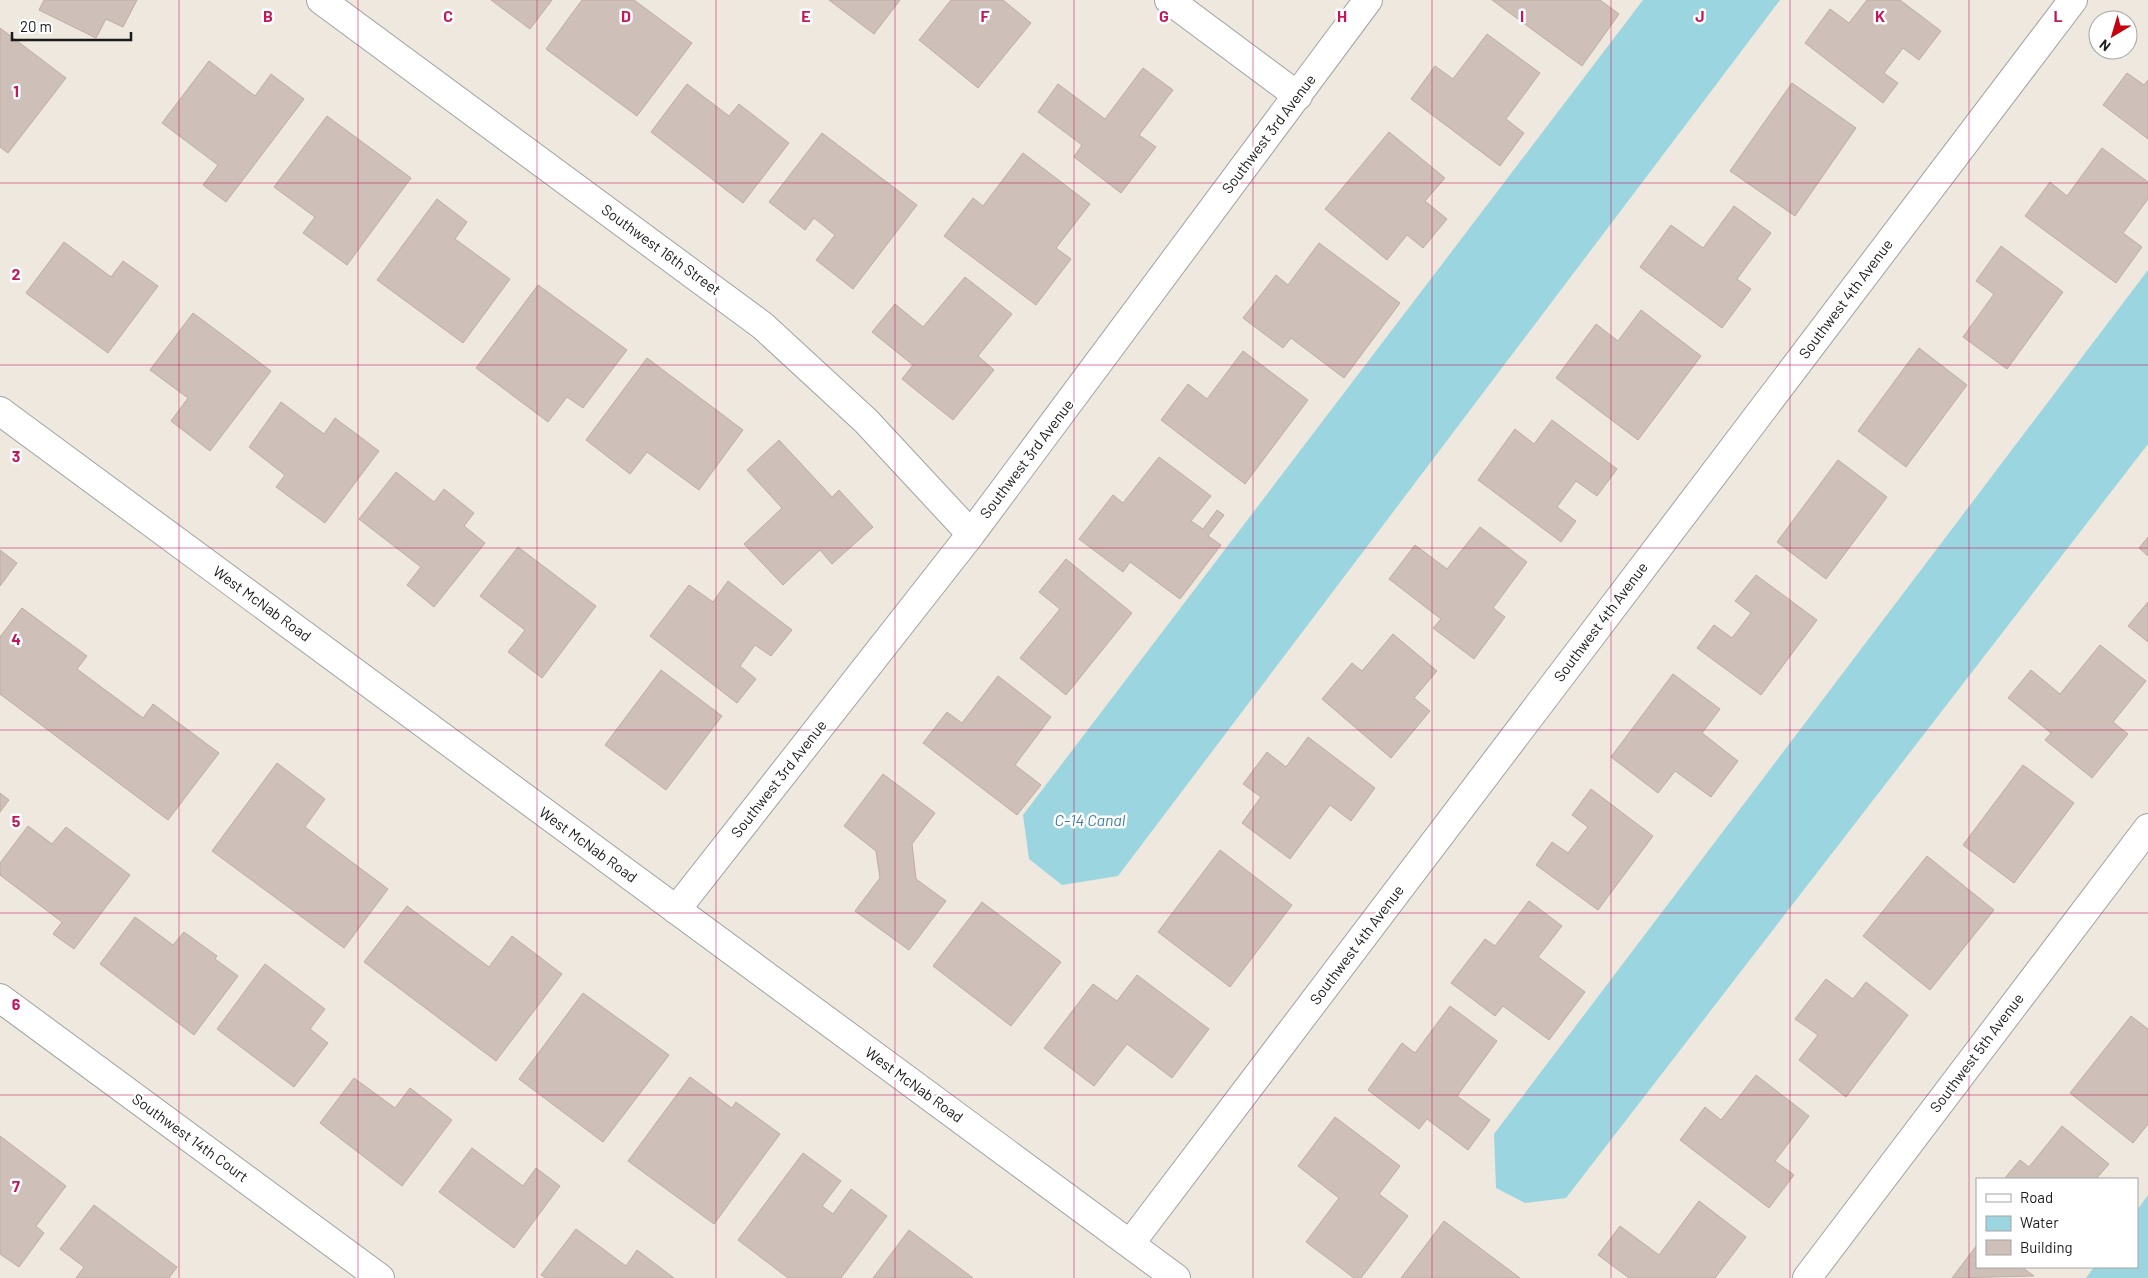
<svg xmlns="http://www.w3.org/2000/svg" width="2148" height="1278" font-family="Barlow,sans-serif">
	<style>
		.water { fill: #9bd5e0 }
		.building { fill: #cec0b8; stroke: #c0aca0 }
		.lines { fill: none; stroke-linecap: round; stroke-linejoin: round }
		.minor-casing { stroke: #a2a2a2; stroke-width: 30 }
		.minor { stroke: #fff; stroke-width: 28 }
		.grid { fill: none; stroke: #c2185b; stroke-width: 1; stroke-opacity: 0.55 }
		.labels { text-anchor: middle; stroke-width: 5; stroke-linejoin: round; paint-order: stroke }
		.street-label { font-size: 15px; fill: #1b1b1b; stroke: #fff }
		.water-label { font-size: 16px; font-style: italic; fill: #3e7ba9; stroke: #fff }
		.grid-label { font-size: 16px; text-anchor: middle; font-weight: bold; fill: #c2185b; stroke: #fff; stroke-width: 5; stroke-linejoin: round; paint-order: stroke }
	</style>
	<rect width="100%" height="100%" fill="#eee8df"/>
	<path class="water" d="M 1643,0 L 1780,0 L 1118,876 L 1062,885 L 1029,859 L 1023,815 Z
		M 2148,270 L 2148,444 L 1566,1198 L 1525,1203 L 1496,1188 L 1494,1134 Z
		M 2148,1195 L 2148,1278 L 2086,1278 L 2094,1267 L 2137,1267 L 2137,1210 Z"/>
	<path class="building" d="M 44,0 L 137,0 L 123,27 L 106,19 L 96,38 L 39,10 Z
		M 491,0 L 552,0 L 530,29 Z
		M 582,0 L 634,0 L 692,43 L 637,116 L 546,49 Z
		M 829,0 L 900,0 L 874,34 Z
		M 951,0 L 1003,0 L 1031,23 L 978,88 L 919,40 Z
		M 1492,0 L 1600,0 L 1619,14 L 1582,66 Z
		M 1867,0 L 1900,0 L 1941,31 L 1919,60 L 1903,48 L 1884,73 L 1898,83 L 1883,103 L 1805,43 L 1830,9 L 1849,23 Z
		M 0,28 L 66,78 L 8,153 L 0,147 Z
		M 1487,34 L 1540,73 L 1506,119 L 1524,133 L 1500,166 L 1411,99 L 1435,66 L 1453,79 Z
		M 209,61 L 255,96 L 271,74 L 304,99 L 226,202 L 203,185 L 218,165 L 162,123 Z
		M 1143,68 L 1173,90 L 1139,135 L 1156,147 L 1121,193 L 1074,157 L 1082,145 L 1038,112 L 1058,84 L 1105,119 Z
		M 2127,73 L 2144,85 L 2148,80 L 2148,139 L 2103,105 Z
		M 1792,83 L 1856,128 L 1795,216 L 1730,171 Z
		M 687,84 L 729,116 L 739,104 L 789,143 L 743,203 L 651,132 Z
		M 327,116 L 411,178 L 347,265 L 303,233 L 315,217 L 274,187 Z
		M 1389,132 L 1445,178 L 1425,201 L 1447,219 L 1423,248 L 1407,235 L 1387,260 L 1325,209 Z
		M 822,133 L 917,205 L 853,289 L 816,260 L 835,235 L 814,218 L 805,230 L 769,202 Z
		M 2102,148 L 2148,182 L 2148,199 L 2123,233 L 2142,247 L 2116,283 L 2025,216 L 2050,182 L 2067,196 Z
		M 1023,153 L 1090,204 L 1056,248 L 1071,259 L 1036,305 L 944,236 L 973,198 L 983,206 Z
		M 437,199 L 467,222 L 455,239 L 510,279 L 463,343 L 377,280 Z
		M 1734,206 L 1771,233 L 1737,279 L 1751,289 L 1722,328 L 1640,267 L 1671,225 L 1703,248 Z
		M 64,242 L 111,277 L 123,261 L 158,286 L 108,353 L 26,293 Z
		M 1319,243 L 1400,303 L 1344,378 L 1291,338 L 1283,348 L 1243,318 L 1276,275 L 1288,285 Z
		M 2001,246 L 2063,292 L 2007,369 L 1963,337 L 1994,294 L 1976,281 Z
		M 965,277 L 1012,314 L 978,356 L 994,370 L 953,420 L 902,379 L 913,365 L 872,332 L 895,304 L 923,327 Z
		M 538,285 L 627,350 L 583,408 L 567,397 L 548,422 L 476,368 Z
		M 1641,310 L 1701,356 L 1638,440 L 1556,378 L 1596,324 L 1618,341 Z
		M 193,313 L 271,371 L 210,451 L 171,421 L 188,398 L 150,370 Z
		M 1919,348 L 1967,385 L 1906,467 L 1858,431 Z
		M 1243,351 L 1308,400 L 1245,484 L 1161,420 L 1188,384 L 1207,399 Z
		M 647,358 L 743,430 L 699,490 L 647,452 L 630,474 L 586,440 Z
		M 281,402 L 324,434 L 335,418 L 379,451 L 325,523 L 276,487 L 285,475 L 249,447 Z
		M 1552,420 L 1617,469 L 1597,496 L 1576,481 L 1557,507 L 1576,521 L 1561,542 L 1478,480 L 1515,429 L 1534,444 Z
		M 779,440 L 832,497 L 839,490 L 873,527 L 832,564 L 820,550 L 783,585 L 744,544 L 782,508 L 747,470 Z
		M 1159,457 L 1211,496 L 1191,521 L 1203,529 L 1217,510 L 1224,515 L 1208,536 L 1221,545 L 1180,599 L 1130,562 L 1123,572 L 1079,539 L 1113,495 L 1123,503 Z
		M 1838,460 L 1887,497 L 1826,579 L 1777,542 Z
		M 396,472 L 434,502 L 444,489 L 474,513 L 464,526 L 485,543 L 434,607 L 407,585 L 421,567 L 359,519 Z
		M 1480,527 L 1527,562 L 1493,608 L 1505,617 L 1474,659 L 1433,628 L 1441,619 L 1389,579 L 1415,545 L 1447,569 Z
		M 2148,537 L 2148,556 L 2139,548 Z
		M 518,547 L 596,606 L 542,678 L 508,652 L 525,630 L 480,596 Z
		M 0,550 L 17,563 L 0,586 Z
		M 1066,559 L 1132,613 L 1066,695 L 1020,658 L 1060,609 L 1039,592 Z
		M 1756,575 L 1817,620 L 1761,695 L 1697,648 L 1714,625 L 1732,638 L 1751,613 L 1735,601 Z
		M 728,581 L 792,630 L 771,656 L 755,645 L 740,666 L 756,679 L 737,703 L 650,636 L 689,585 L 713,602 Z
		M 2148,602 L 2148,642 L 2128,626 Z
		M 22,608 L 87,656 L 77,669 L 143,718 L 153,704 L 219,753 L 168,820 L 0,694 L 0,637 Z
		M 1393,634 L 1437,671 L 1414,698 L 1430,711 L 1391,758 L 1322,699 L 1352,663 L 1362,671 Z
		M 2100,645 L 2146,681 L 2113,722 L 2128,734 L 2092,778 L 2045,740 L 2051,733 L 2008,698 L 2031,670 L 2060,694 Z
		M 661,670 L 722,716 L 666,790 L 605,745 Z
		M 1673,674 L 1720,709 L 1702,733 L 1738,761 L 1711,797 L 1675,771 L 1658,793 L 1611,757 Z
		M 998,676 L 1051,717 L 1015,765 L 1041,785 L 1017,815 L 923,743 L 947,712 L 962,723 Z
		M 1308,737 L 1375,788 L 1351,821 L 1330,805 L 1290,859 L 1242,823 L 1261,797 L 1243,784 L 1267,752 L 1286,767 Z
		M 277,763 L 325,799 L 305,827 L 388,889 L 344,948 L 212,851 Z
		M 2023,765 L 2074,803 L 2014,883 L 1963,845 Z
		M 883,774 L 935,813 L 912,844 L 916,879 L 946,901 L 909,950 L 855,911 L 880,878 L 876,851 L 844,826 Z
		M 1591,789 L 1653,836 L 1598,910 L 1536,865 L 1552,842 L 1568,853 L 1588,827 L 1572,815 Z
		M 0,793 L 9,800 L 0,812 Z
		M 28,826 L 52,844 L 66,827 L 130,875 L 74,949 L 53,934 L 62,922 L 0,875 L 0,863 Z
		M 1220,850 L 1292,905 L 1230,987 L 1158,932 Z
		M 1927,856 L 1994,910 L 1930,990 L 1863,936 Z
		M 1529,901 L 1562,926 L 1538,957 L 1585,992 L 1549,1040 L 1503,1006 L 1495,1016 L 1451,983 L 1485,939 L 1495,946 Z
		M 982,902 L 1061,962 L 1011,1026 L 933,966 Z
		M 407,906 L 489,967 L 512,936 L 562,974 L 496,1061 L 364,962 Z
		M 135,917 L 173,945 L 184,932 L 217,956 L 215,959 L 238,976 L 194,1035 L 100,964 Z
		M 265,964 L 325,1009 L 310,1029 L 328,1043 L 294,1087 L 217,1029 Z
		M 1137,975 L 1209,1029 L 1172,1078 L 1127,1044 L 1094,1086 L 1044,1048 L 1093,984 L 1117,1001 Z
		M 1826,979 L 1853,999 L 1866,982 L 1908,1015 L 1846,1097 L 1799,1060 L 1818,1035 L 1795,1019 Z
		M 583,993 L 669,1055 L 603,1142 L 519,1079 Z
		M 1450,1006 L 1497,1041 L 1457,1096 L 1490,1120 L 1468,1150 L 1427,1119 L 1419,1129 L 1368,1090 L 1402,1043 L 1415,1053 Z
		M 2131,1016 L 2148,1029 L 2148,1124 L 2133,1143 L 2070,1093 Z
		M 1756,1075 L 1809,1116 L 1775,1161 L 1794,1175 L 1769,1208 L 1680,1140 L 1705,1107 L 1721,1120 Z
		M 690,1077 L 732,1108 L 736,1102 L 780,1134 L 714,1224 L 628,1161 Z
		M 354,1078 L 395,1108 L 410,1088 L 452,1120 L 402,1186 L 320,1123 Z
		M 1335,1117 L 1400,1166 L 1379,1194 L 1408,1216 L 1361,1278 L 1354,1278 L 1306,1242 L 1339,1198 L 1298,1166 Z
		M 2062,1126 L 2109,1164 L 2096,1179 L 2004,1179 L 2020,1160 L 2029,1167 Z
		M 0,1136 L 66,1186 L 36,1226 L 44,1233 L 19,1267 L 0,1254 Z
		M 472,1148 L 523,1186 L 536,1168 L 560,1186 L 514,1248 L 439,1192 Z
		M 803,1153 L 841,1181 L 822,1206 L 833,1214 L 851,1189 L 887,1216 L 841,1278 L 788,1278 L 738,1240 Z
		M 1699,1201 L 1746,1237 L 1715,1278 L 1629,1278 L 1598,1255 L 1620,1226 L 1659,1255 Z
		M 94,1205 L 177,1267 L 169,1278 L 76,1278 L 84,1267 L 60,1249 Z
		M 1444,1221 L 1520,1278 L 1401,1278 Z
		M 576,1229 L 626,1266 L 637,1250 L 674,1278 L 546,1278 L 541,1275 Z
		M 909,1230 L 973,1278 L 873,1278 Z
		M 1977,1245 L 1977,1267 L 2022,1267 L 2034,1276 L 1952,1278 Z"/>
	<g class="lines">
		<g class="minor-casing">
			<path id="minor" d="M 321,0 L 763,326 L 866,421 L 971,534
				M 1169,0 L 1298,96
				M 0,411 L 1176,1278
				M 676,910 L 971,534 L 1368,0
				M 0,998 L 380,1278
				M 1130,1244 L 2073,0
				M 1807,1278 L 2148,828"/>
		</g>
		<use href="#minor" class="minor"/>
	</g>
	<path class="grid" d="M 179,0 L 179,1278M 358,0 L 358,1278M 537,0 L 537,1278M 716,0 L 716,1278M 895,0 L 895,1278M 1074,0 L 1074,1278M 1253,0 L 1253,1278M 1432,0 L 1432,1278M 1611,0 L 1611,1278M 1790,0 L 1790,1278M 1969,0 L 1969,1278M 0,183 L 2148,183M 0,365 L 2148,365M 0,548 L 2148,548M 0,730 L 2148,730M 0,913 L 2148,913M 0,1095 L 2148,1095"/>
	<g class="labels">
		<g class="street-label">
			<text transform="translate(1269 134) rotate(-53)" y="5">Southwest 3rd Avenue</text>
			<text transform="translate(661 250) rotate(36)" y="5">Southwest 16th Street</text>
			<text transform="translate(1846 299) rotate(-53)" y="5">Southwest 4th Avenue</text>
			<text transform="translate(1027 459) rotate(-53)" y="5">Southwest 3rd Avenue</text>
			<text transform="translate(262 604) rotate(36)" y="5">West McNab Road</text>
			<text transform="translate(1601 622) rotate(-53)" y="5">Southwest 4th Avenue</text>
			<text transform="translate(779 779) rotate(-52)" y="5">Southwest 3rd Avenue</text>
			<text transform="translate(588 845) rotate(36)" y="5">West McNab Road</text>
			<text transform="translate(1357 945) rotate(-53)" y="5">Southwest 4th Avenue</text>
			<text transform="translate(1977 1053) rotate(-53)" y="5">Southwest 5th Avenue</text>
			<text transform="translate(914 1085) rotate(36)" y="5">West McNab Road</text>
			<text transform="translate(190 1138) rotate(36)" y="5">Southwest 14th Court</text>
		</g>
		<g class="water-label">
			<text x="1090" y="826">C-14 Canal</text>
		</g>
	</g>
	<g class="grid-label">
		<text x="268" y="22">B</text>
		<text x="448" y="22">C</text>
		<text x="626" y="22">D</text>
		<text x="806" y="22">E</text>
		<text x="985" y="22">F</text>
		<text x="1164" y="22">G</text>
		<text x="1342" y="22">H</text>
		<text x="1522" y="22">I</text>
		<text x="1700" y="22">J</text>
		<text x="1880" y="22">K</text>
		<text x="2058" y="22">L</text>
		<text x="16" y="97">1</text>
		<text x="16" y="280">2</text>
		<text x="16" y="462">3</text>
		<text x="16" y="645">4</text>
		<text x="16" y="827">5</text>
		<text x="16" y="1010">6</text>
		<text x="16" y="1192">7</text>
	</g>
	<rect x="1976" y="1178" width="162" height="90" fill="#ffffff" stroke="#a4a4a4"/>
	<rect x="1986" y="1194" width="25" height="8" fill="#ffffff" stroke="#a4a4a4"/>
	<text x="2020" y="1203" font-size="15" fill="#1b1b1b">Road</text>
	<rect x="1986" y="1216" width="25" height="15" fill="#9bd5e0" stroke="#a4a4a4"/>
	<text x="2020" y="1228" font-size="15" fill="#1b1b1b">Water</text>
	<rect x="1986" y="1240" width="25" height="15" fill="#cec0b8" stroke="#a4a4a4"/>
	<text x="2020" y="1253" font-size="15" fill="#1b1b1b">Building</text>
	<g transform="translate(2113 35) rotate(218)"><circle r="24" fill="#ffffff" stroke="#a4a4a4"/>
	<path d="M0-4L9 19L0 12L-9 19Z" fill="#c6000e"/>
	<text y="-8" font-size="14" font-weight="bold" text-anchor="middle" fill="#1b1b1b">N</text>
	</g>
	<path d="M12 32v8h119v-8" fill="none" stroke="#1b1b1b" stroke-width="2.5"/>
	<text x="20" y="32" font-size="15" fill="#1b1b1b" stroke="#ffffff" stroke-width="4" paint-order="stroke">20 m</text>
</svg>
